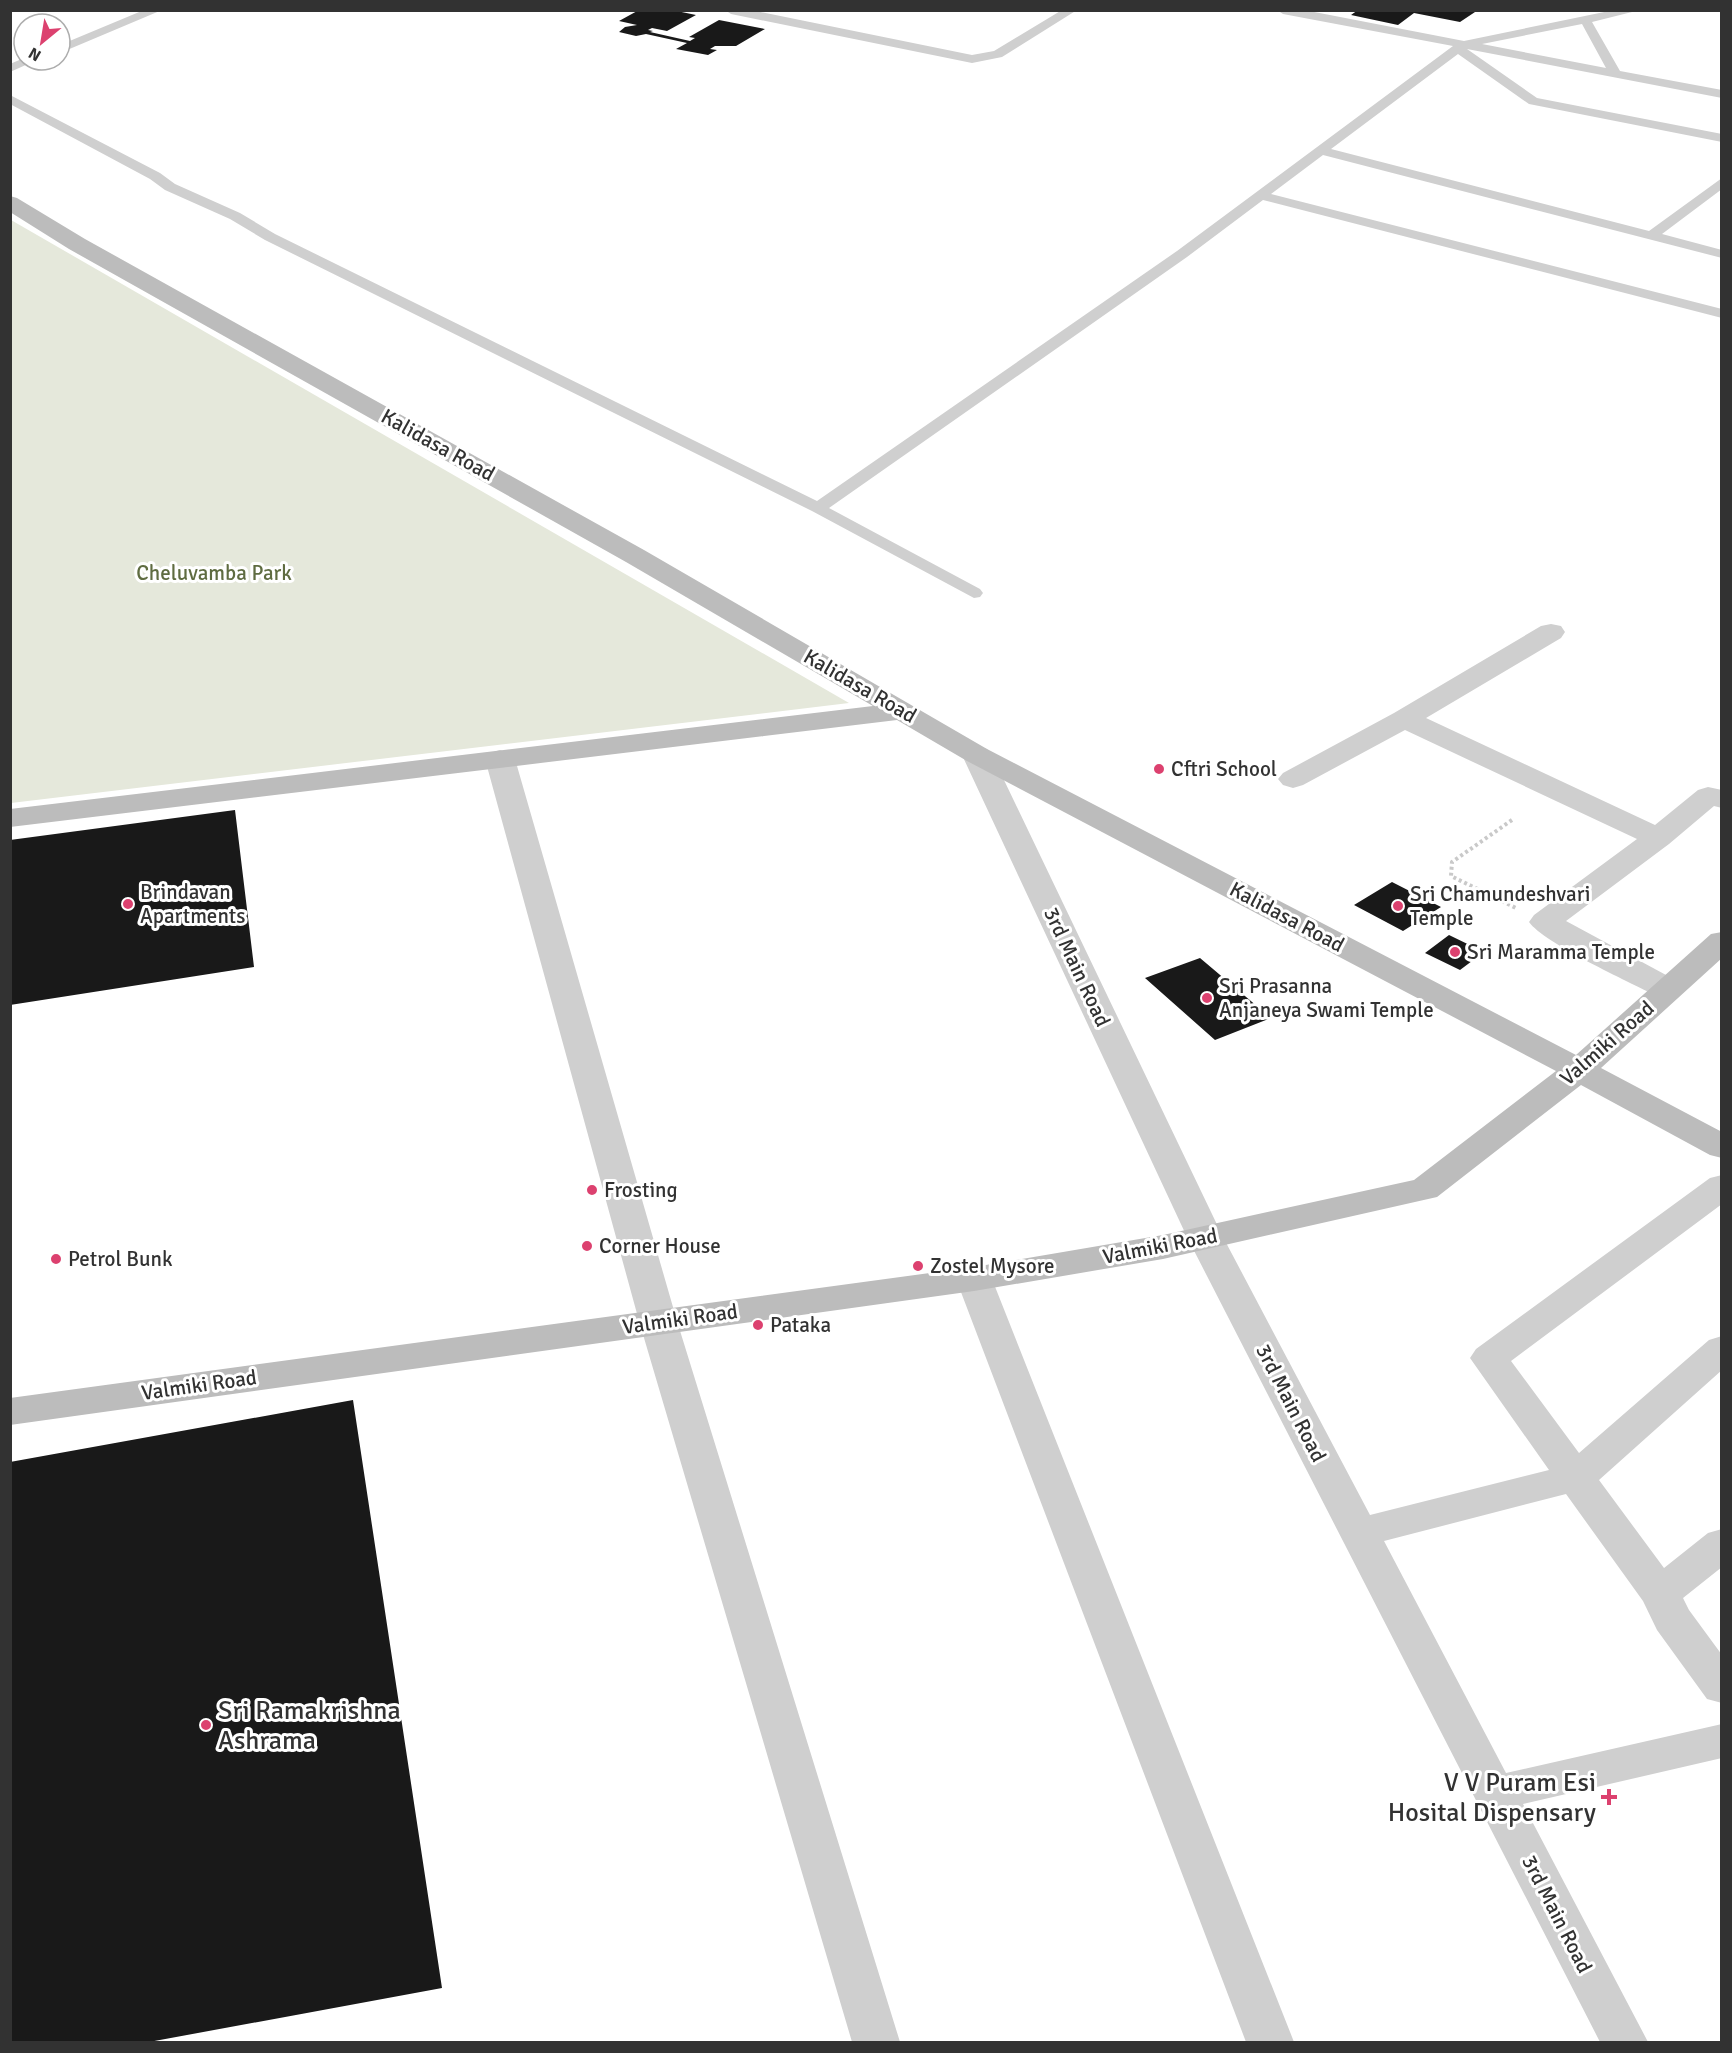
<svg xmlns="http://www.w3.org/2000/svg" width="1732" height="2053" font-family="Signika,sans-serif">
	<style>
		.green { fill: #e5e8db }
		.building { fill: #191919 }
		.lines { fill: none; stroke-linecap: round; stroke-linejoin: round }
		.path { stroke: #c9c9c9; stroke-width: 4; stroke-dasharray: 3 3; stroke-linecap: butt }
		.lane { fill: #cfcfcf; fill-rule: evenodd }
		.street { fill: #cfcfcf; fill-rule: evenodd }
		.secondary { fill: #bcbcbc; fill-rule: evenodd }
		.poi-dot { fill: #dc416f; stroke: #fff; stroke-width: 2 }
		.labels { text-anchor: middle; stroke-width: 6; stroke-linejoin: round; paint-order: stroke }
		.street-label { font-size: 21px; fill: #323232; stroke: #fff }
		.park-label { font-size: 21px; fill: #5f6c41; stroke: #fff }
		.poi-label { font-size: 21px; fill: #323232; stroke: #fff; text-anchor: start }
		.near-poi-label { font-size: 26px; fill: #323232; stroke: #fff; text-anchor: start }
	</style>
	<rect width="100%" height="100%" fill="#fff"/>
	<path class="green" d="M 10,220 L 11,220 L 849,703 L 11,803 Z"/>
	<path class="building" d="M 639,10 L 672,10 L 696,15 L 667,31 L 652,28 L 648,30 L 653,31 L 650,32 L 690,41 L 695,38 L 689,37 L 719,20 L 765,29 L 736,46 L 715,46 L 710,49 L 717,50 L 708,55 L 676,49 L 687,43 L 646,34 L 636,36 L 619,32 L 625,27 L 637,25 L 619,21 Z
		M 1358,10 L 1469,10 L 1475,12 L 1460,22 L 1414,13 L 1398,25 L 1351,15 Z
		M 235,810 L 254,967 L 10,1005 L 10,840 Z
		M 1392,882 L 1441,907 L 1403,931 L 1354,905 Z
		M 1449,935 L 1484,952 L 1460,970 L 1425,953 Z
		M 1200,958 L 1271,1018 L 1215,1040 L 1145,978 Z
		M 353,1400 L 442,1988 L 149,2042 L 12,2042 L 10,1462 Z"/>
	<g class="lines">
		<path class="path" d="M 1512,820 L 1452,862 L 1451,876 L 1518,909"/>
		<path class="lane" d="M 144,10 L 162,10 L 60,53 L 60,45 Z
			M 725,10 L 751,10 L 972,55 L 994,51 L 1062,10 L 1077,10 L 1002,57 L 972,63 L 731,14 Z
			M 1277,10 L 1304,10 L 1464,41 L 1614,10 L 1640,10 L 1592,22 L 1620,71 L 1722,90 L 1722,98 L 1467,49 L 1537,98 L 1722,134 L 1722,142 L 1529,104 L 1458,54 L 1331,149 L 1649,231 L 1722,178 L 1722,189 L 1662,234 L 1722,250 L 1722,258 L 1323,155 L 1271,194 L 1722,309 L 1722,318 L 1263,200 L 1187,257 L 829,508 L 980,589 L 983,593 L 980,597 L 974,598 L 812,511 L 265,240 L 230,219 L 165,190 L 150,179 L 10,104 L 10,95 L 160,173 L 175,184 L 240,213 L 275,234 L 817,501 L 1177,251 L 1453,46 L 1283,14 ZM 1582,24 L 1606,68 L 1482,44 Z
			M 24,58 L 37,60 L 10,72 L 10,64 Z"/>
		<path class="street" d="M 1551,624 L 1561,626 L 1565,632 L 1561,638 L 1426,718 L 1655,825 L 1698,790 L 1708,787 L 1722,790 L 1722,808 L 1714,806 L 1669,844 L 1566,921 L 1679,982 L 1684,989 L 1679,996 L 1668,999 L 1657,996 C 1629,982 1544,943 1529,922 L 1534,915 L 1637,839 L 1405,730 L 1303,785 L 1293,788 L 1283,785 L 1278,779 L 1283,773 L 1394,713 L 1541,626 Z
			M 977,746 L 987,749 L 992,755 L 1223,1237 L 1370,1515 L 1549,1470 L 1470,1358 L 1476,1349 L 1710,1178 L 1722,1175 L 1722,1204 L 1511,1361 L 1579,1453 L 1709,1340 L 1722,1336 L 1722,1370 L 1599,1480 L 1664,1568 L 1708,1533 L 1722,1529 L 1722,1567 L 1683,1598 L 1689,1610 L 1722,1655 L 1722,1703 L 1707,1699 L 1657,1630 L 1643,1601 L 1566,1494 L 1384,1541 L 1506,1773 L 1722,1724 L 1722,1758 L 1523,1804 L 1648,2042 L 1600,2042 L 1187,1237 L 962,755 L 967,749 Z
			M 500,750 L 510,753 L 515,759 L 677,1321 L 900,2042 L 852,2042 L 639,1321 L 485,759 L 490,753 Z
			M 974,1267 L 987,1270 L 992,1279 L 1294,2042 L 1246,2042 L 956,1279 L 961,1270 Z"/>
		<path class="secondary" d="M 10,196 L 17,198 L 85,239 L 644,550 L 987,749 L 1576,1055 L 1711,934 L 1722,932 L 1722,958 L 1601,1068 L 1722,1132 L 1722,1158 L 1710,1155 L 1581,1085 L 1437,1197 L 1163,1259 L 974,1291 L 10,1425 L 10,1398 L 974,1267 L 1163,1235 L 1414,1180 L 1556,1071 L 967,761 L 897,720 L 10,827 L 10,809 L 873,706 L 626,562 L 69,249 L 10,212 Z"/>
	</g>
	<g class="poi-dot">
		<circle cx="1159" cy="769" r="6"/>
		<circle cx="128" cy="904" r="6"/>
		<circle cx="1398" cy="906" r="6"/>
		<circle cx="1455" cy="952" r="6"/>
		<circle cx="1207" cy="998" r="6"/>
		<circle cx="592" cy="1190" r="6"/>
		<circle cx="587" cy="1246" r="6"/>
		<circle cx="56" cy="1259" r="6"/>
		<circle cx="918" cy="1266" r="6"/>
		<circle cx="758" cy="1325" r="6"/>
		<circle cx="206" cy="1725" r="6"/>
		<path d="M1606 1788h6v6h6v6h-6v6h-6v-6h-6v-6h6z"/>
	</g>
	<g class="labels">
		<g class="street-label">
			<text transform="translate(438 445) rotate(29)" y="7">Kalidasa Road</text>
			<text transform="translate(860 686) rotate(30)" y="7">Kalidasa Road</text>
			<text transform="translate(1287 917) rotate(28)" y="7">Kalidasa Road</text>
			<text transform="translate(1077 967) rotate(65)" y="7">3rd Main Road</text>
			<text transform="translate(1607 1043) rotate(-41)" y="7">Valmiki Road</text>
			<text transform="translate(1160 1246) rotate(-11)" y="7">Valmiki Road</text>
			<text transform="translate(680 1319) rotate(-8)" y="7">Valmiki Road</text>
			<text transform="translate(199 1385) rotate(-8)" y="7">Valmiki Road</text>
			<text transform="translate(1291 1403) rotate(63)" y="7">3rd Main Road</text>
			<text transform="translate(1557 1914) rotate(63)" y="7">3rd Main Road</text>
		</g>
		<g class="park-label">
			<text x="214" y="580">Cheluvamba Park</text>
		</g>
		<g class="poi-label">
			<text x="1171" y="776">Cftri School</text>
			<text x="140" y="899">Brindavan<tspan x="140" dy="24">Apartments</tspan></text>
			<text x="1410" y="901">Sri Chamundeshvari<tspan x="1410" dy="24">Temple</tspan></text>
			<text x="1467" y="959">Sri Maramma Temple</text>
			<text x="1219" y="993">Sri Prasanna<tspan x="1219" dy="24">Anjaneya Swami Temple</tspan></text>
			<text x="604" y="1197">Frosting</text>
			<text x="599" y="1253">Corner House</text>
			<text x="68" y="1266">Petrol Bunk</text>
			<text x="930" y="1273">Zostel Mysore</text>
			<text x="770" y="1332">Pataka</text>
		</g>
		<g class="near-poi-label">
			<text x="218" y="1719">Sri Ramakrishna<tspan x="218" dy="30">Ashrama</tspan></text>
			<text x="1596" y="1791" text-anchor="end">V V Puram Esi<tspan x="1596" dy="30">Hosital Dispensary</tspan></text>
		</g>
	</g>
	<rect width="1732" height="2053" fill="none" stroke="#323232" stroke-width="24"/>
	<g transform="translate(42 42) rotate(210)"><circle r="28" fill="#ffffff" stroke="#adadad" stroke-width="1.5"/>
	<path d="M0-4.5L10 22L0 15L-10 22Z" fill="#dc416f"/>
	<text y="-9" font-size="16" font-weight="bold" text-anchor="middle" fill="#323232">N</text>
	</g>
</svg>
